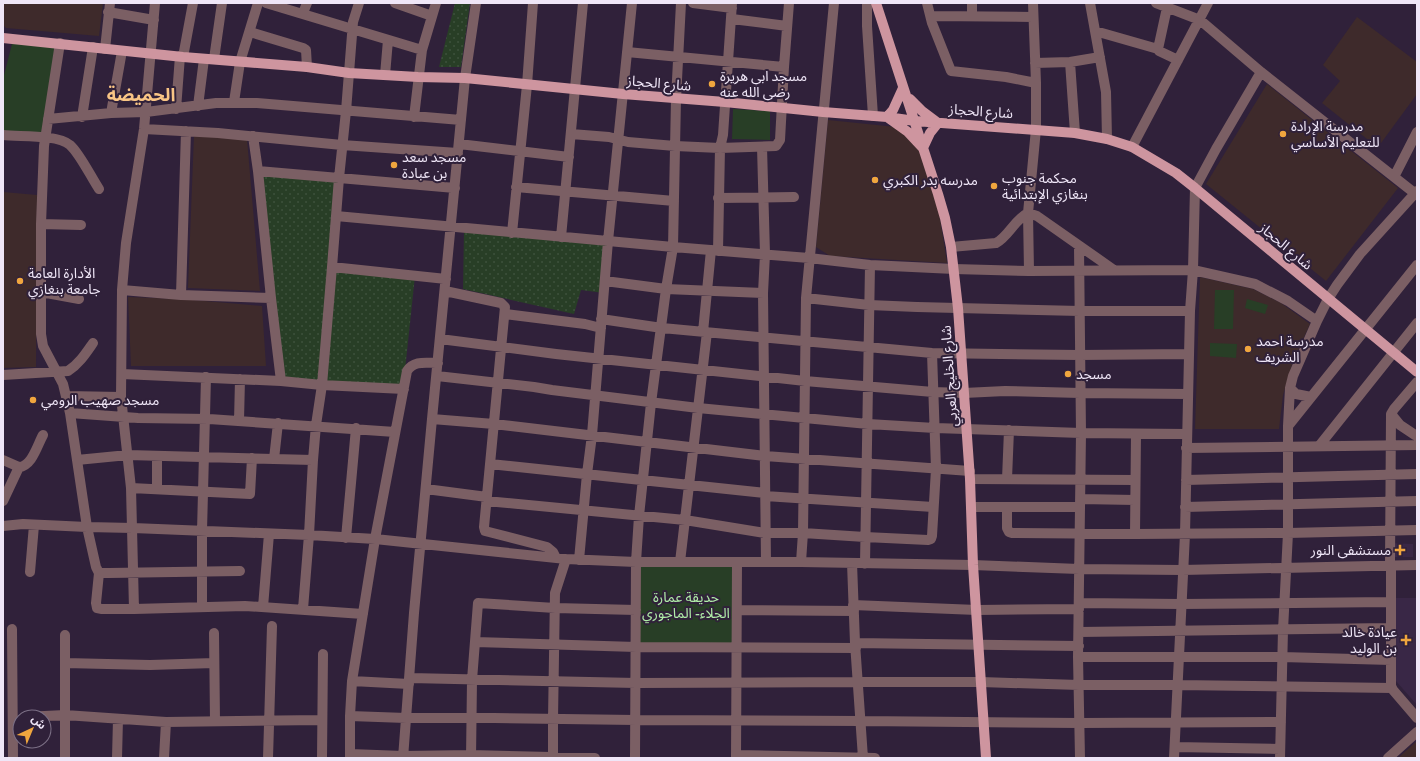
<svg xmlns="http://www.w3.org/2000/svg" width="1420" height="761" font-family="Signika,'Noto Sans Arabic',sans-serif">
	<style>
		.built { fill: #392746 }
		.education { fill: #3e2a2b }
		.green { fill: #283e26 }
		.park { fill: url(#park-dots) }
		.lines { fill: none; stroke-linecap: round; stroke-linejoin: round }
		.minor { stroke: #7b5f64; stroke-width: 10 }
		.major { stroke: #ce959f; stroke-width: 10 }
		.poi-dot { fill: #f0a63e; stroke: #30213a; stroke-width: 1.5 }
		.labels { text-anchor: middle; stroke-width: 4; stroke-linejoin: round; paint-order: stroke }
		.poi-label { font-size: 14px; fill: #efe6f7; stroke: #30213a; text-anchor: start }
		.street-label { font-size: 14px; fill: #efe6f7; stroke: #30213a }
		.park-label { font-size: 14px; fill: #b0eea8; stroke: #30213a }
		.district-label { font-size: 18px; font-weight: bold; fill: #f9c585; stroke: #30213a }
	</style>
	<defs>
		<pattern id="park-dots" width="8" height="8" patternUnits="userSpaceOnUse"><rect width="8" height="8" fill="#283e26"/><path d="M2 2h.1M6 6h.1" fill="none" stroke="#3d513c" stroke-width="1.8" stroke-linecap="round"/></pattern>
	</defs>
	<rect width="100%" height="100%" fill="#30213a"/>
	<path class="built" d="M 1388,543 L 1413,544 L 1413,557 L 1388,557 Z
		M 1395,598 L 1417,598 L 1417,705 L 1396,681 Z"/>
	<path class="education" d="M 3,3 L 103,3 L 99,36 L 6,28 L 3,25 Z
		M 1357,17 L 1417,62 L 1417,94 L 1381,143 L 1372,143 L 1322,103 L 1340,81 L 1323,65 Z
		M 1267,84 L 1398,188 L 1326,281 L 1206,184 Z
		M 828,120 L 896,127 L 918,148 L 939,212 L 947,263 L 830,256 L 816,247 Z
		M 194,135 L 247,139 L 260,291 L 188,288 Z
		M 3,192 L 37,195 L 36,367 L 3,368 Z
		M 1200,277 L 1253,289 L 1281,303 L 1310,324 L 1293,361 L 1283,395 L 1279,429 L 1195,429 Z
		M 128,297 L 182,299 L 262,306 L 266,366 L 131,366 Z
		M 1417,741 L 1417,758 L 1398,758 Z"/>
	<path class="green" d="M 13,40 L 59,44 L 45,138 L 3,135 L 3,79 Z
		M 733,109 L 770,111 L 770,140 L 732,139 Z
		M 1215,290 L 1234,290 L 1233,329 L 1214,329 Z
		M 1247,299 L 1268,305 L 1265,314 L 1245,308 Z
		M 1210,343 L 1237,344 L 1236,358 L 1210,356 Z
		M 636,562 L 737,563 L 736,647 L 636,647 Z"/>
	<path class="park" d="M 455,3 L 470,3 L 461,67 L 439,67 Z
		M 259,171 L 338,179 L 321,385 L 281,381 Z
		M 464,230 L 610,245 L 604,293 L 581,290 L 574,314 L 463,289 Z
		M 333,268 L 415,276 L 403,389 L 322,384 Z"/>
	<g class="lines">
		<path class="minor" d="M 155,3 L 144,129 L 126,243 L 122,290 L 121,397 L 131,488 L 134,609 L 245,606 L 363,614
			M 266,3 L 422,50
			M 395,3 L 432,16
			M 693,3 L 732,8
			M 867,3 L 867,26 L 873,116
			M 927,3 L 932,23 L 951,71 L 1006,77 L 1036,83
			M 1033,3 L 1036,83 L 1036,129 L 1028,213 L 1037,216 L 1114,270
			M 1090,3 L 1106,92 L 1107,139
			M 1156,3 L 1200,20 L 1261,72 L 1417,195
			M 108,12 L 154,20
			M 303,13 L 307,3
			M 931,16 L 1033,17
			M 972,16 L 972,3
			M 732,19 L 787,26
			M 1095,31 L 1158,49 L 1159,51 L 1178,60
			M 250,32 L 303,48 L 306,50 L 307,67
			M 60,43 L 44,146 L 41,224 L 41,334 L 43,346 L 63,384 L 70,413 L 87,527 L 96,567 L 99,573 L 109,573 L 240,571
			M 105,49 L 110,3
			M 1158,49 L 1168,3
			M 627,52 L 784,67
			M 183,57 L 193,3
			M 214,59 L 222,3
			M 1070,62 L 1075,133
			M 1035,63 L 1070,62 L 1100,57
			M 385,75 L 388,40
			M 234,102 L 240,62 L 258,3
			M 198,106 L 204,59
			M 176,109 L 180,56
			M 111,113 L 122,51
			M 82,117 L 93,47
			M 414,117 L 422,50 L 436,3
			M 48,119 L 111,113 L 146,112 L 216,103 L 257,103 L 461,120
			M 144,129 L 218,133 L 342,145 L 458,153
			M 571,134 L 609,137 L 628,142 L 675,146 L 720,148 L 776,146 L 780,140 L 784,67 L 789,3
			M 3,135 C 20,137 57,134 70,145 C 80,154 91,177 99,189
			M 253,136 L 258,171 L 271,298 L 281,381
			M 459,144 L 569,157
			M 762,147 L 765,254 L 763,293 L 766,562
			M 1132,147 L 1208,3
			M 258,171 L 455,188
			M 1394,177 L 1417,132
			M 516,187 L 674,201
			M 718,198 L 794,197
			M 336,216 L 673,247 L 809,258 L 870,265 L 954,269 L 1029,271 L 1193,270 L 1255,284 L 1288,301 L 1317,321
			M 41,224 L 81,225
			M 512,233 L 527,85 L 533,3
			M 561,237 L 583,3
			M 951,247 L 996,243 C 1009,236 1014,220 1028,213 L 1029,271
			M 1079,247 L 1081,433 L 1078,657 L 1080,758
			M 718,251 L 720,148 L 723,135 L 732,3
			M 332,267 L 446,279
			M 605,281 L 666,289 L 763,293
			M 122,290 L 181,295 L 271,298
			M 445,291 L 501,303 L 505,307 L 484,527 L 485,531 L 547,547 L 553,552 L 556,558
			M 41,292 L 79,299
			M 181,295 L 186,131
			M 806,298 L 869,305 L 917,307 L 1080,311 L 1190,311
			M 505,314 L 585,324 L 601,328
			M 601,319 L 662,328 L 932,353 L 1079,355 L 1189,354
			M 703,332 L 711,250
			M 440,339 L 556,354 L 805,381 L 933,392 L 964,393 L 1005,391 L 1080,393 L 1188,394
			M 122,374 L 281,381 L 322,385 L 404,389
			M 3,375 L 68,371 C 79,364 86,353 93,343
			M 437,376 L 534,387 L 552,390 L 698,408 L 868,424 L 935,428 L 1081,433 L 1187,434
			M 1290,388 L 1296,394 L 1311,397
			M 66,396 L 121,397
			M 70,413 L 138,418 L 209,419 L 395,432
			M 1391,414 L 1400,425 L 1415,435 L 1417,436
			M 432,419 L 494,424 L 765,456 L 970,471
			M 239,421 L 240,379
			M 1288,426 L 1417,265
			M 1319,446 L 1417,323
			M 1186,448 L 1417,445
			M 157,456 L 157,489
			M 274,459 L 278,423
			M 3,460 L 19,467
			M 77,460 L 128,455 L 313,460
			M 490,464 L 765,493
			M 970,479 L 1135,480
			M 1007,479 L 1009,430
			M 1186,480 L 1417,474
			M 131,488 L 250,494 L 252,458
			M 426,489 L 487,497
			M 765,496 L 933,507
			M 1080,499 L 1135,500
			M 3,501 L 19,467 C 32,466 37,446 43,435
			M 486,501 L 685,520 L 765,533 L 803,533 L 865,537 L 928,540 L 931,539 L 932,536 L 936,469 L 932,353
			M 971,507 L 1080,507
			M 1007,507 L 1007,528 L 1009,532 L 1012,533 L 1135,534 L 1288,533 L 1417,530
			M 1185,507 L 1417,501
			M 3,526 L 23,524 L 87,527 L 133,528 L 309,535 L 375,539 L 566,559 L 636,562 L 801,562 L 973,565 L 1079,569 L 1182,570 L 1417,565
			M 1135,534 L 1136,434
			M 346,538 L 356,428
			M 579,560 L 587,474 L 592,435 L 608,241 L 632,3
			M 680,562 L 707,332
			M 801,562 L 803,533 L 806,298 L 834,3
			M 852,563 L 855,643 L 863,758
			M 865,564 L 870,265
			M 1390,565 L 1391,414 L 1394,409 L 1417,382
			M 1391,570 L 1391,686 L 1393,690 L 1417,718
			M 30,572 L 34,525
			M 99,573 L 96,603 L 97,608 L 102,609 L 134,609
			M 1079,603 L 1181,604 L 1390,602
			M 853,605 L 977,610 L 1079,609
			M 202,607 L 202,531 L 206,377
			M 263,607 L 269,534
			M 303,609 L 309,535 L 313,460 L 316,425 L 322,385 L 332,267 L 339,178 L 346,111 L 353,22 L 359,3
			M 737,610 L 854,611
			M 12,629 L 13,758
			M 1079,632 L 1390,628
			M 214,633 L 215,721
			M 65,635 L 65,758
			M 475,642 L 636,647 L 856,648
			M 855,643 L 1079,646
			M 1078,657 L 1282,657 L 1391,660
			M 65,663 L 150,665 L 214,663
			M 410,678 L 636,683 L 858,682 L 981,682 L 1079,685 L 1178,685 L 1392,688
			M 352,681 L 409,684
			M 350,716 L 406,718 L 494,718 L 635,720 L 861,721 L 1080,723 L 1281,722
			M 24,717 L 65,715 L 166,722 L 322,720
			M 1175,747 L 1280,749
			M 350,754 L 403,756 L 471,755 L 595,758
			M 736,755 L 875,758
			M 117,758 L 118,719
			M 164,758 L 166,722
			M 268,758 L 272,626
			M 322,758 L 323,654
			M 350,758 L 350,716 L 352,681 L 375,539 L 407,371 C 414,360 426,363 438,363
			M 403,758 L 414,613 L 432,419 L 465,78 L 476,3
			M 471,758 L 472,680 L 478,603 L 555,608 L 636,610
			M 553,758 L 553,719 L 555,593 L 566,559
			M 635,758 L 636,562 L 639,516 L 651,403 L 666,289 L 673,247 L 676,99 L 681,3
			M 736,758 L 737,563
			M 1174,758 L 1185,534 L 1190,311 L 1193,270 L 1195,188 L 1216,149 L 1261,72
			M 1280,758 L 1283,630 L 1288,533 L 1288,426 L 1290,388 L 1293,376 L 1317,321 L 1328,299 L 1337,285 L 1360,254 L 1417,191
			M 1388,758 L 1417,732"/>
		<path class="major" d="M 876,3 L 938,194 L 945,218 L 951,247 L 958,308 L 970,479 L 973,565 L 986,758
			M 3,38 L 183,57 L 307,67 L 349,73 L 418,77 L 465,78 L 623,94 L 725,102 L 823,112 L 887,117 L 915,121 L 1075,133 L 1107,139 L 1132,147 L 1176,173 L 1195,188 L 1417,372
			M 903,88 L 893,110 L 887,117 L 908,132 L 923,148 L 930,133 L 938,123 L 922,111 L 910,99"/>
	</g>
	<g class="poi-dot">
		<circle cx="712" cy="84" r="4"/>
		<circle cx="1283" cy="134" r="4"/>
		<circle cx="394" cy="165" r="4"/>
		<circle cx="875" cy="180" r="4"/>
		<circle cx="994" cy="186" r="4"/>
		<circle cx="20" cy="281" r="4"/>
		<circle cx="1248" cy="349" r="4"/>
		<circle cx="1068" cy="374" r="4"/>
		<circle cx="33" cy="400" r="4"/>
		<path d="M1398 544h4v4h4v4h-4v4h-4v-4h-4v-4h4z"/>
		<path d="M1404 634h4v4h4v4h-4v4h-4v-4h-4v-4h4z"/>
	</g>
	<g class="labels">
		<g class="poi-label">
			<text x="720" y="81">مسجد ابي هريرة<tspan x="720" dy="16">رضى الله عنه</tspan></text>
			<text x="1291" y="131">مدرسة الإرادة<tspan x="1291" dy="16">للتعليم الأساسي</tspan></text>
			<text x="402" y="162">مسجد سعد<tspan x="402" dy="16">بن عبادة</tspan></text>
			<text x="1002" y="183">محكمة جنوب<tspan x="1002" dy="16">بنغازي الإبتدائية</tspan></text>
			<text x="883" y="185">مدرسه بدر الكبري</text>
			<text x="28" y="278">الأدارة العامة<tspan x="28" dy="16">جامعة بنغازي</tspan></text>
			<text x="1256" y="346">مدرسة احمد<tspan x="1256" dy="16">الشريف</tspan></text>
			<text x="1076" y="379">مسجد</text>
			<text x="41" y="405">مسجد صهيب الرومي</text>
			<text x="1391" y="555" text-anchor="end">مستشفى النور</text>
			<text x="1397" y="637" text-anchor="end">عيادة خالد<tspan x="1397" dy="16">بن الوليد</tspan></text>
		</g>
		<g class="street-label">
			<text transform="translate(659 83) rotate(5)" y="5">شارع الحجاز</text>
			<text transform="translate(981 111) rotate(4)" y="5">شارع الحجاز</text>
			<text transform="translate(1286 246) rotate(40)" y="5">شارع الحجاز</text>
			<text transform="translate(949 376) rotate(-94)" y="5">شارع الخليج العربي</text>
		</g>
		<g class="park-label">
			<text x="686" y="602">حديقة عمارة<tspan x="686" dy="16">الجلاء- الماجوري</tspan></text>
		</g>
		<g class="district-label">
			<text x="141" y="101">الحميضة</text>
		</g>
	</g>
	<rect width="1420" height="761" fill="none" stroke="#efe6f7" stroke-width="8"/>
	<g transform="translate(32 729) rotate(44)"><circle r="19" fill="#30213a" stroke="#7c7086"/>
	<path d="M0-3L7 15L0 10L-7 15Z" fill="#f0a63e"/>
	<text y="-6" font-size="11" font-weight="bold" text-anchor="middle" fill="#efe6f7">ش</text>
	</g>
</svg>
